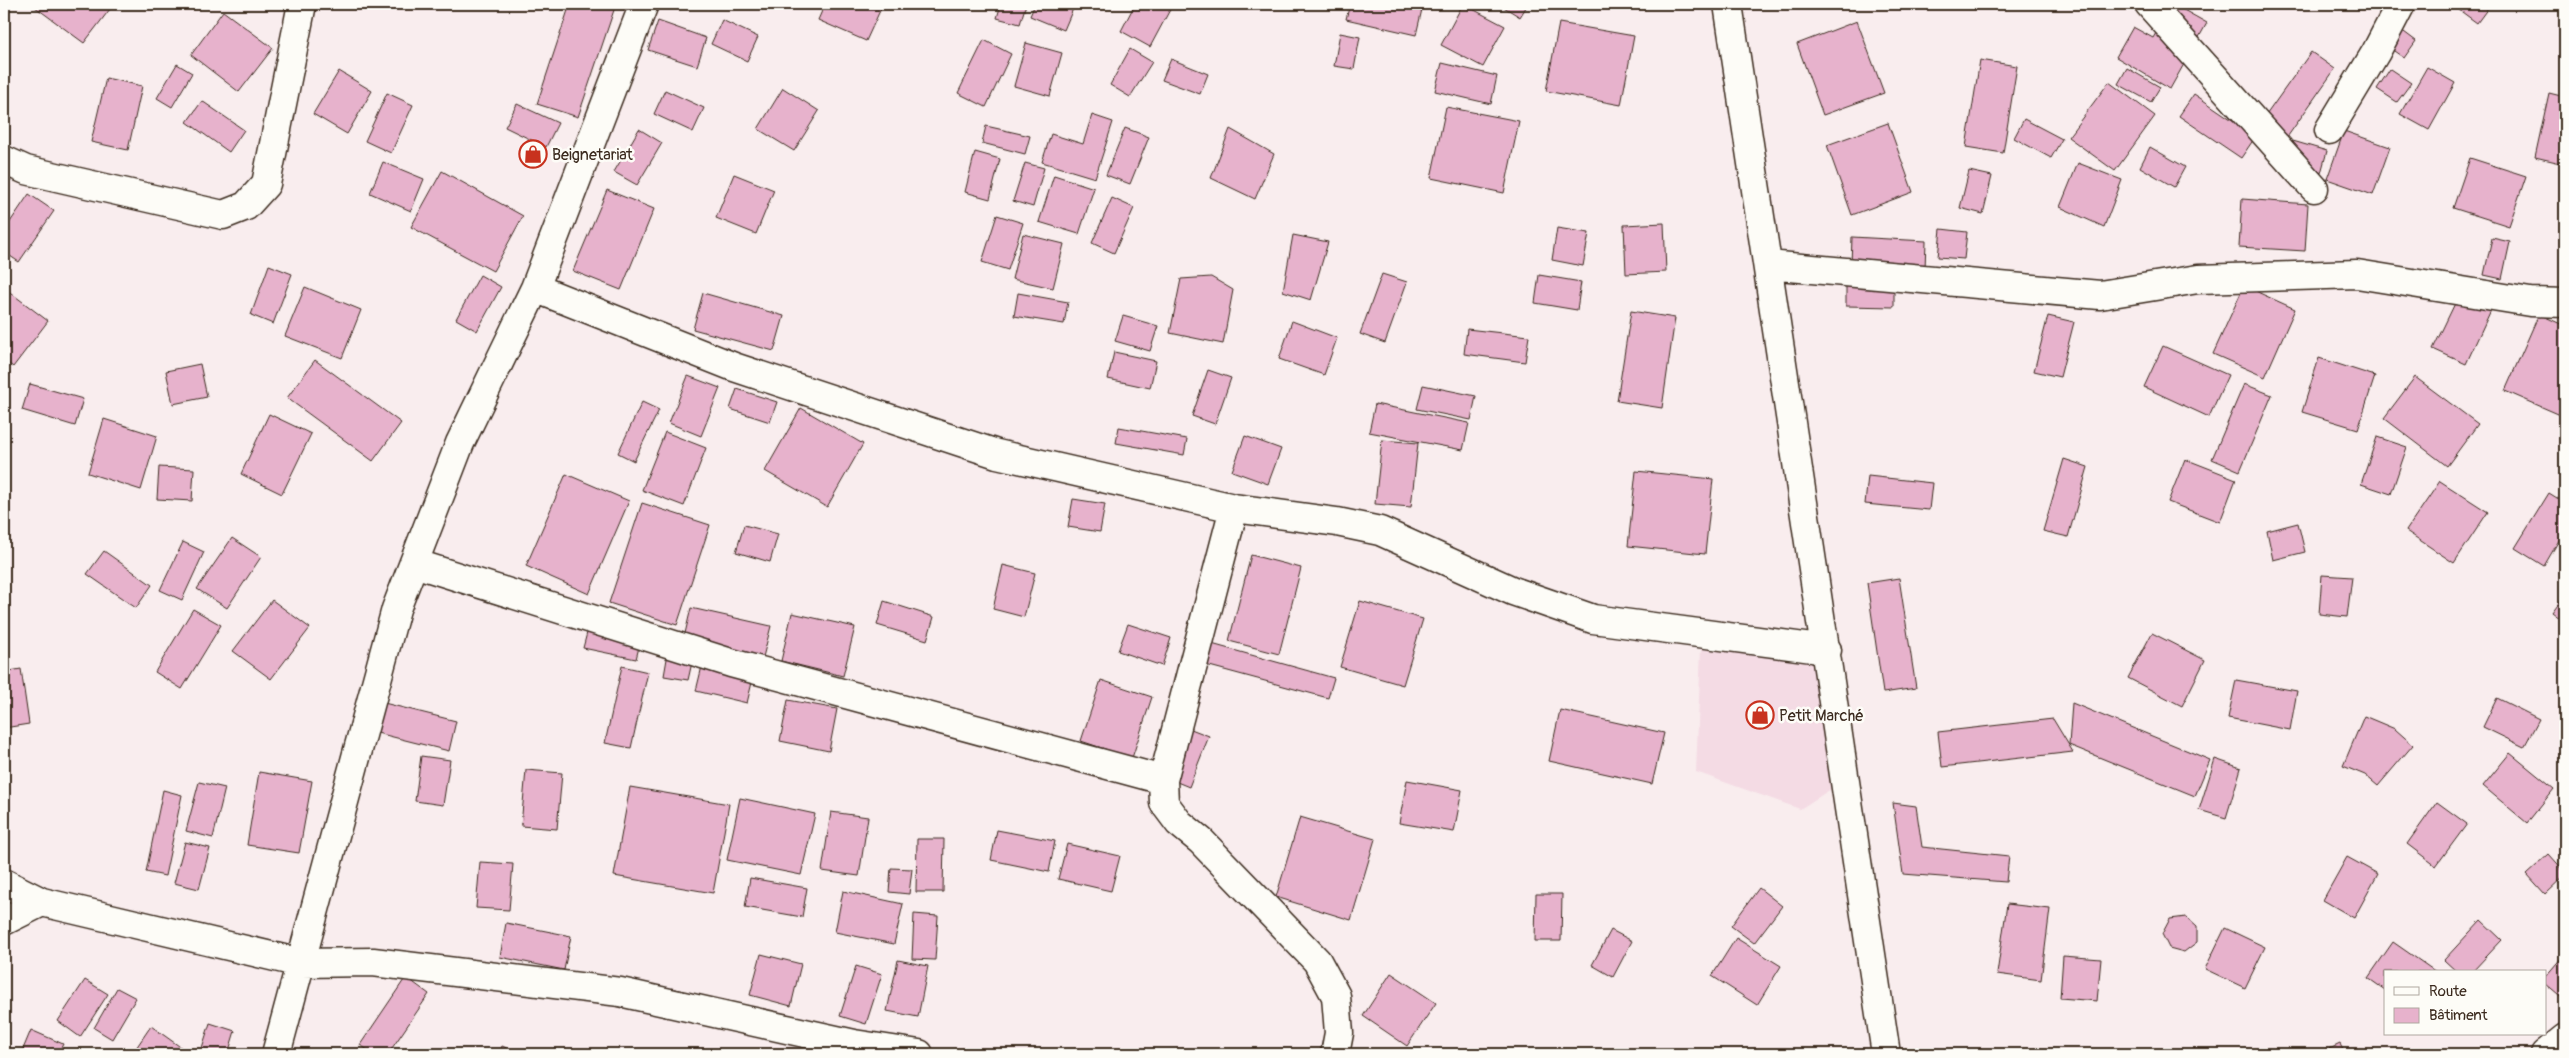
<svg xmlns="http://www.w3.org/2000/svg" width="2569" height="1058" font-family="Pangolin,sans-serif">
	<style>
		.built { fill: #f4dbe4 }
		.building { fill: #e7b2cc; stroke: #3b2a1e }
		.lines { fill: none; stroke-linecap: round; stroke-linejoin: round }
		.minor-casing { stroke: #3b2a1e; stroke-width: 31 }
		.minor { stroke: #fdfcf7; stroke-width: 28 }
		.labels { text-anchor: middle; stroke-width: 5; stroke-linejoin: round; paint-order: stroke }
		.poi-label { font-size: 16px; fill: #3b2a1e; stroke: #fdfcf7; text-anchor: start }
	</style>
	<rect width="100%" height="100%" fill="#f9edee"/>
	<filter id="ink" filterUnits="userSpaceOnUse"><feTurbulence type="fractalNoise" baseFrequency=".02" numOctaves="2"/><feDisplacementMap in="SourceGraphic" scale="10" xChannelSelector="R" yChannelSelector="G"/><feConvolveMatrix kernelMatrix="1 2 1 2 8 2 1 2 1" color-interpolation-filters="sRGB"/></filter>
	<g filter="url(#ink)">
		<path class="built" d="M 1701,649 L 1815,658 L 1831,789 L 1800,809 L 1696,772 Z"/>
		<path class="building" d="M 31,4 L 103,4 L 110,9 L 84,43 Z
			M 570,4 L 616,4 L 578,117 L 537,104 Z
			M 825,4 L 883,4 L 866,41 L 818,20 Z
			M 1001,4 L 1026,4 L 1020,24 L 997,18 Z
			M 1035,4 L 1075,4 L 1064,30 L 1030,16 Z
			M 1135,4 L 1173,4 L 1150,47 L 1121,31 Z
			M 1350,4 L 1423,5 L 1416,35 L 1346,19 Z
			M 1463,4 L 1505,26 L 1483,67 L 1441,45 Z
			M 1499,4 L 1528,4 L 1520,17 Z
			M 2173,4 L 2207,23 L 2170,89 L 2116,57 L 2133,27 L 2153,38 Z
			M 2451,4 L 2491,4 L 2477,23 Z
			M 223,11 L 273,48 L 239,92 L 191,55 Z
			M 722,20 L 758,37 L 747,61 L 711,44 Z
			M 658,21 L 706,38 L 697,66 L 648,50 Z
			M 1857,21 L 1884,93 L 1823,115 L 1797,44 Z
			M 1559,23 L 1634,36 L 1621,105 L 1546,91 Z
			M 2396,26 L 2416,41 L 2404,58 L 2384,44 Z
			M 1340,33 L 1360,37 L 1354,69 L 1334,66 Z
			M 984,40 L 1011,54 L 986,107 L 958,93 Z
			M 1026,43 L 1062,53 L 1050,96 L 1014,86 Z
			M 1130,49 L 1152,62 L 1130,97 L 1110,85 Z
			M 2311,52 L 2335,69 L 2283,143 L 2259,125 Z
			M 1171,59 L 1208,74 L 1200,94 L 1162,80 Z
			M 1980,60 L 2017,66 L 2003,153 L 1966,147 Z
			M 1442,63 L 1497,76 L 1491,104 L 1435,91 Z
			M 177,64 L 192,73 L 172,107 L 157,98 Z
			M 2427,67 L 2455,83 L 2429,130 L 2400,114 Z
			M 2127,68 L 2160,87 L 2151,102 L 2118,84 Z
			M 2390,69 L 2411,83 L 2397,102 L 2377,89 Z
			M 339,71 L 372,91 L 347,134 L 313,114 Z
			M 106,78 L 142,86 L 128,150 L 91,142 Z
			M 2109,82 L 2155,116 L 2115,171 L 2068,137 Z
			M 783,88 L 819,111 L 794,151 L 758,129 Z
			M 665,90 L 704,108 L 693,132 L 654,114 Z
			M 387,93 L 413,105 L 391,153 L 365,141 Z
			M 2549,93 L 2565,97 L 2565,164 L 2535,157 Z
			M 2194,94 L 2256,136 L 2241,158 L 2179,116 Z
			M 202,101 L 244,130 L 229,152 L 187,122 Z
			M 517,104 L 558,123 L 546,147 L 505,127 Z
			M 1446,107 L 1519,121 L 1504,193 L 1431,178 Z
			M 1092,115 L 1113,122 L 1095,178 L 1042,162 L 1051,134 L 1083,144 Z
			M 2024,119 L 2062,139 L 2051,158 L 2014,138 Z
			M 1888,123 L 1913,192 L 1852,215 L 1827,145 Z
			M 986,126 L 1030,136 L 1025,154 L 982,143 Z
			M 1125,128 L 1149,137 L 1130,184 L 1106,175 Z
			M 639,129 L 662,143 L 637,185 L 614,172 Z
			M 1230,129 L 1274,154 L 1255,199 L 1211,178 Z
			M 2344,131 L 2390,147 L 2373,195 L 2327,179 Z
			M 2286,139 L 2327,151 L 2321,173 L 2279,162 Z
			M 2150,147 L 2185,167 L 2174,187 L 2140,167 Z
			M 975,152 L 1000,159 L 990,199 L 965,192 Z
			M 2470,158 L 2526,176 L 2509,226 L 2453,208 Z
			M 383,162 L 424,179 L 411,211 L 370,193 Z
			M 1025,163 L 1044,168 L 1033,207 L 1013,201 Z
			M 2078,163 L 2122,180 L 2104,227 L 2060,207 Z
			M 442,171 L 523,216 L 493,271 L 411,227 Z
			M 1969,171 L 1992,176 L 1983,214 L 1960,208 Z
			M 734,174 L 774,190 L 756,234 L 716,218 Z
			M 1054,175 L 1094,188 L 1079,234 L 1039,222 Z
			M 607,190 L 654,209 L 621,290 L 573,271 Z
			M 29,194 L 54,211 L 19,262 L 4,252 L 4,231 Z
			M 1112,198 L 1134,208 L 1114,253 L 1092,243 Z
			M 2242,199 L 2308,204 L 2305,251 L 2239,247 Z
			M 997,215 L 1023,223 L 1008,270 L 982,262 Z
			M 1664,223 L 1666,272 L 1626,274 L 1624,225 Z
			M 1557,228 L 1589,233 L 1583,266 L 1552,260 Z
			M 1941,229 L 1967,232 L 1964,259 L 1938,257 Z
			M 1023,234 L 1064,244 L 1053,288 L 1012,279 Z
			M 1293,235 L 1328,242 L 1311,300 L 1283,291 Z
			M 1852,237 L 1926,241 L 1925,269 L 1851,266 Z
			M 2492,238 L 2510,242 L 2502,279 L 2484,275 Z
			M 269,265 L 292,274 L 273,324 L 251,315 Z
			M 1382,274 L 1407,282 L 1385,343 L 1360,334 Z
			M 480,275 L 501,287 L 477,331 L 456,319 Z
			M 1539,275 L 1581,282 L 1577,310 L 1535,303 Z
			M 1211,277 L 1233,290 L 1223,344 L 1170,333 L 1181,279 Z
			M 1846,282 L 1894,282 L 1894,307 L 1846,306 Z
			M 2244,286 L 2295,309 L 2265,377 L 2213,354 Z
			M 305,287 L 361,310 L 342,358 L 285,336 Z
			M 7,290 L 48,321 L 13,367 L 4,360 L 4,294 Z
			M 703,293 L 784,316 L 774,351 L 693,329 Z
			M 1018,293 L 1068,302 L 1064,324 L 1014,316 Z
			M 2459,295 L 2491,310 L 2466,364 L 2433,349 Z
			M 1631,311 L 1675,318 L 1662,408 L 1617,401 Z
			M 2539,314 L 2565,326 L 2565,417 L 2505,391 Z
			M 1123,316 L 1158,326 L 1150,351 L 1115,341 Z
			M 2048,316 L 2074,322 L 2060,377 L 2034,371 Z
			M 1292,321 L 1337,338 L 1324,375 L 1279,359 Z
			M 1467,329 L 1529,336 L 1525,362 L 1464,354 Z
			M 2163,346 L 2228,375 L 2209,417 L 2144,387 Z
			M 1114,352 L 1156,361 L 1150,388 L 1108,379 Z
			M 2319,358 L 2375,376 L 2358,429 L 2302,412 Z
			M 315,360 L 401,423 L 373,461 L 287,398 Z
			M 200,364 L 207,397 L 173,404 L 166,371 Z
			M 1208,370 L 1231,378 L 1215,424 L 1192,416 Z
			M 688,376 L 720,388 L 701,436 L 669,423 Z
			M 2415,377 L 2478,424 L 2447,466 L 2384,418 Z
			M 30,384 L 83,399 L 75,426 L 22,410 Z
			M 2244,384 L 2272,395 L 2240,471 L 2212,459 Z
			M 1423,385 L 1476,396 L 1471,420 L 1417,409 Z
			M 737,389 L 777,402 L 770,422 L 730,409 Z
			M 642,402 L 659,410 L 634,461 L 618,453 Z
			M 1375,404 L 1469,423 L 1463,450 L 1369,432 Z
			M 801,408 L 863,444 L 827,507 L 765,471 Z
			M 269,414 L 311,434 L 282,494 L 241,474 Z
			M 104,419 L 157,436 L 141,490 L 88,473 Z
			M 1119,427 L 1187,439 L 1184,455 L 1116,443 Z
			M 665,432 L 706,448 L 684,506 L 642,490 Z
			M 1245,436 L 1281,449 L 1268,484 L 1232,471 Z
			M 2377,437 L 2407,447 L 2391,494 L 2361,484 Z
			M 1382,440 L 1418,443 L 1411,507 L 1375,504 Z
			M 2064,459 L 2088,467 L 2068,537 L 2043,531 Z
			M 2185,459 L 2236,479 L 2220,522 L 2168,502 Z
			M 159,467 L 194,469 L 192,501 L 157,499 Z
			M 1636,471 L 1713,479 L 1705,554 L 1628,546 Z
			M 566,474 L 629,501 L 589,594 L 526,566 Z
			M 1868,476 L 1932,483 L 1929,510 L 1865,504 Z
			M 2440,481 L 2488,512 L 2454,563 L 2406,531 Z
			M 2549,493 L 2565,503 L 2565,530 L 2544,566 L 2515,548 Z
			M 1073,499 L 1105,504 L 1100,532 L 1068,527 Z
			M 642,503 L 710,525 L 677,625 L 609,603 Z
			M 2298,523 L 2305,552 L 2273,560 L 2267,531 Z
			M 744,525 L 778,534 L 770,562 L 736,552 Z
			M 232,538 L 261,557 L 227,608 L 197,589 Z
			M 183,542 L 204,552 L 182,600 L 160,590 Z
			M 104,551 L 152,585 L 136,608 L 87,574 Z
			M 1251,555 L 1301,568 L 1279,654 L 1229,641 Z
			M 1003,565 L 1035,573 L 1024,617 L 993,609 Z
			M 2322,575 L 2352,577 L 2347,617 L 2319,614 Z
			M 1899,578 L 1916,688 L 1883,693 L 1867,583 Z
			M 2563,597 L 2565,599 L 2565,622 L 2552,612 Z
			M 272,600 L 310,628 L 271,679 L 233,651 Z
			M 884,601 L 934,617 L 927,640 L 877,625 Z
			M 1360,601 L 1423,619 L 1403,685 L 1340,667 Z
			M 691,608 L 771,626 L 762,661 L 683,642 Z
			M 193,609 L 221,625 L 182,689 L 155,672 Z
			M 792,613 L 855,627 L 843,676 L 781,661 Z
			M 1128,624 L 1171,638 L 1162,666 L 1118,651 Z
			M 588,629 L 641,639 L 636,659 L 583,648 Z
			M 2152,633 L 2205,660 L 2182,706 L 2128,678 Z
			M 1208,643 L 1334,678 L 1328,698 L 1202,664 Z
			M 668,653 L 693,658 L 688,680 L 664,676 Z
			M 704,658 L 755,670 L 747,703 L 696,691 Z
			M 622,666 L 648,672 L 631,748 L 605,743 Z
			M 21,669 L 29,724 L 4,728 L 4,672 Z
			M 1101,680 L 1152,697 L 1132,758 L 1081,741 Z
			M 2236,680 L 2297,691 L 2290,730 L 2228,718 Z
			M 2497,698 L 2539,719 L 2524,747 L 2483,727 Z
			M 788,700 L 837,709 L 829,751 L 780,741 Z
			M 380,702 L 456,721 L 449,751 L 373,732 Z
			M 2072,703 L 2210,760 L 2195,796 L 2069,745 Z
			M 1560,710 L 1664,733 L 1652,784 L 1549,761 Z
			M 2364,716 L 2395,729 L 2413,745 L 2378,786 L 2365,775 L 2343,766 Z
			M 2053,719 L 2073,752 L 1942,767 L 1938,732 Z
			M 1173,722 L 1209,736 L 1189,787 L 1153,772 Z
			M 2510,753 L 2554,789 L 2527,823 L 2483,786 Z
			M 421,756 L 450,760 L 443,805 L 415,801 Z
			M 2215,759 L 2241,768 L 2226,818 L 2199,810 Z
			M 526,770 L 562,773 L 557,829 L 521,826 Z
			M 259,772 L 312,781 L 299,853 L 247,845 Z
			M 1407,780 L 1462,790 L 1454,832 L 1399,823 Z
			M 199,782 L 225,788 L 213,838 L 186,831 Z
			M 630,787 L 729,804 L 713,893 L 614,876 Z
			M 163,790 L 182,795 L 165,876 L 146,872 Z
			M 740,798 L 815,814 L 801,875 L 727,860 Z
			M 2437,802 L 2467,824 L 2436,866 L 2407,844 Z
			M 1893,803 L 1916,806 L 1922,847 L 2009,856 L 2006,882 L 1903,874 Z
			M 831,812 L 868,817 L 859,876 L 822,871 Z
			M 1300,817 L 1375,839 L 1351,920 L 1276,897 Z
			M 997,830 L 1055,841 L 1049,872 L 991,860 Z
			M 917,839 L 944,839 L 943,892 L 916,892 Z
			M 185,842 L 210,848 L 199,889 L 174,883 Z
			M 1067,844 L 1120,856 L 1111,891 L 1058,879 Z
			M 2549,854 L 2565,872 L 2565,875 L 2545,894 L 2527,874 Z
			M 2347,857 L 2378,874 L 2354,918 L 2323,900 Z
			M 480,862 L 513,864 L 509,910 L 476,908 Z
			M 891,868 L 912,869 L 909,894 L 889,892 Z
			M 750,878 L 807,888 L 802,917 L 745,907 Z
			M 1759,888 L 1782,906 L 1754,943 L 1731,926 Z
			M 843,891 L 903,904 L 894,944 L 835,932 Z
			M 1536,894 L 1562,894 L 1561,941 L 1535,941 Z
			M 2007,904 L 2050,909 L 2041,980 L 1997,974 Z
			M 914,914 L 938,916 L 935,960 L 912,959 Z
			M 2186,917 L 2197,927 L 2197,942 L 2184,952 L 2169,948 L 2162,934 L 2170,919 Z
			M 2481,920 L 2502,940 L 2472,972 L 2457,972 L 2444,960 Z
			M 506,923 L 571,936 L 564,970 L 500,957 Z
			M 2225,928 L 2265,947 L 2245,988 L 2205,969 Z
			M 1611,930 L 1632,941 L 1613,977 L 1592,965 Z
			M 1736,938 L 1781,966 L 1757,1005 L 1712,976 Z
			M 2393,942 L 2436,972 L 2385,972 L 2385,990 L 2368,978 Z
			M 761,954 L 801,964 L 791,1006 L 750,995 Z
			M 2063,956 L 2101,959 L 2097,1001 L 2060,998 Z
			M 2563,956 L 2565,959 L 2565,1001 L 2545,984 L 2545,977 Z
			M 898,960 L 928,966 L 918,1017 L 887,1011 Z
			M 856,966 L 882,974 L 866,1024 L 840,1016 Z
			M 1391,973 L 1436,1003 L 1407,1046 L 1363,1016 Z
			M 406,977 L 429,994 L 388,1054 L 374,1054 L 360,1045 Z
			M 85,980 L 108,994 L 80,1037 L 58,1021 Z
			M 117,988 L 136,998 L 112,1039 L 94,1028 Z
			M 210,1023 L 235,1031 L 228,1054 L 200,1054 Z
			M 151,1026 L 186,1051 L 184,1054 L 132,1054 Z
			M 31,1030 L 63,1044 L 58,1054 L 21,1054 Z
			M 2340,1044 L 2345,1054 L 2319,1054 Z
			M 502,1046 L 520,1054 L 499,1054 Z"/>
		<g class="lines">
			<g class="minor-casing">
				<path id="minor" d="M 1728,4 L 1886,1054
					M 2149,4 L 2314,188
					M 2329,130 L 2376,52 L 2401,4
					M 4,160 L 26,170 L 223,215 L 246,206 L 266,184 L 302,4
					M 1768,265 L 2100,295 L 2198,279 L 2357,274 L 2530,302 L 2565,303
					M 535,288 L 734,367 L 997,454 L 1234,508 L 1337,522 L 1380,531 L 1513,591 L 1593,619 L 1827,650
					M 1234,508 L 1163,780 L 1164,803 L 1179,823 L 1201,841 L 1317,961 L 1336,996 L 1339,1033 L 1335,1054
					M 414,563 L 731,663 L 1163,780
					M 4,883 L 42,902
					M 4,921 L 42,902 L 301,963 L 373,962 L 620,992 L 854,1044 L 919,1054
					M 276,1054 L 396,609 L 460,443 L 535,288 L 644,4
					M 2545,1054 L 2565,1038"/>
			</g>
			<use href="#minor" class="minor"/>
		</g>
	</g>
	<defs>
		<g id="shop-ring" transform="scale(1.4375)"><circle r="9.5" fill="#fdfcf7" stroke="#c8321e" stroke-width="1.5"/><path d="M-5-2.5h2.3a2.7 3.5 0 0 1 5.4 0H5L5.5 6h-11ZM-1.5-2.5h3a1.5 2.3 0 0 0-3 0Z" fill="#c8321e"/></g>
	</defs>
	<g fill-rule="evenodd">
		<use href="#shop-ring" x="533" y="154"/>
		<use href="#shop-ring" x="1760" y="715"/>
	</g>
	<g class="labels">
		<g class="poi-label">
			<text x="552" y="160">Beignetariat</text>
			<text x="1779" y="721">Petit Marché</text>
		</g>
	</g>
	<rect width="2569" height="1058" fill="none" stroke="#fdfcf7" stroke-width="20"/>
	<rect x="10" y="10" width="2549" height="1038" fill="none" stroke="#3b2a1e" stroke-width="2" filter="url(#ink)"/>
	<rect x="2384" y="970" width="162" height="65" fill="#fdfcf7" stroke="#afa8a0"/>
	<rect x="2394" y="987" width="25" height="8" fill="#fdfcf7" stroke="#afa8a0"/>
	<text x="2429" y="996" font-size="15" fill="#3b2a1e">Route</text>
	<rect x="2394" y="1008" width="25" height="15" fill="#e7b2cc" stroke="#afa8a0"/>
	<text x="2429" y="1020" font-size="15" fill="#3b2a1e">Bâtiment</text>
</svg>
